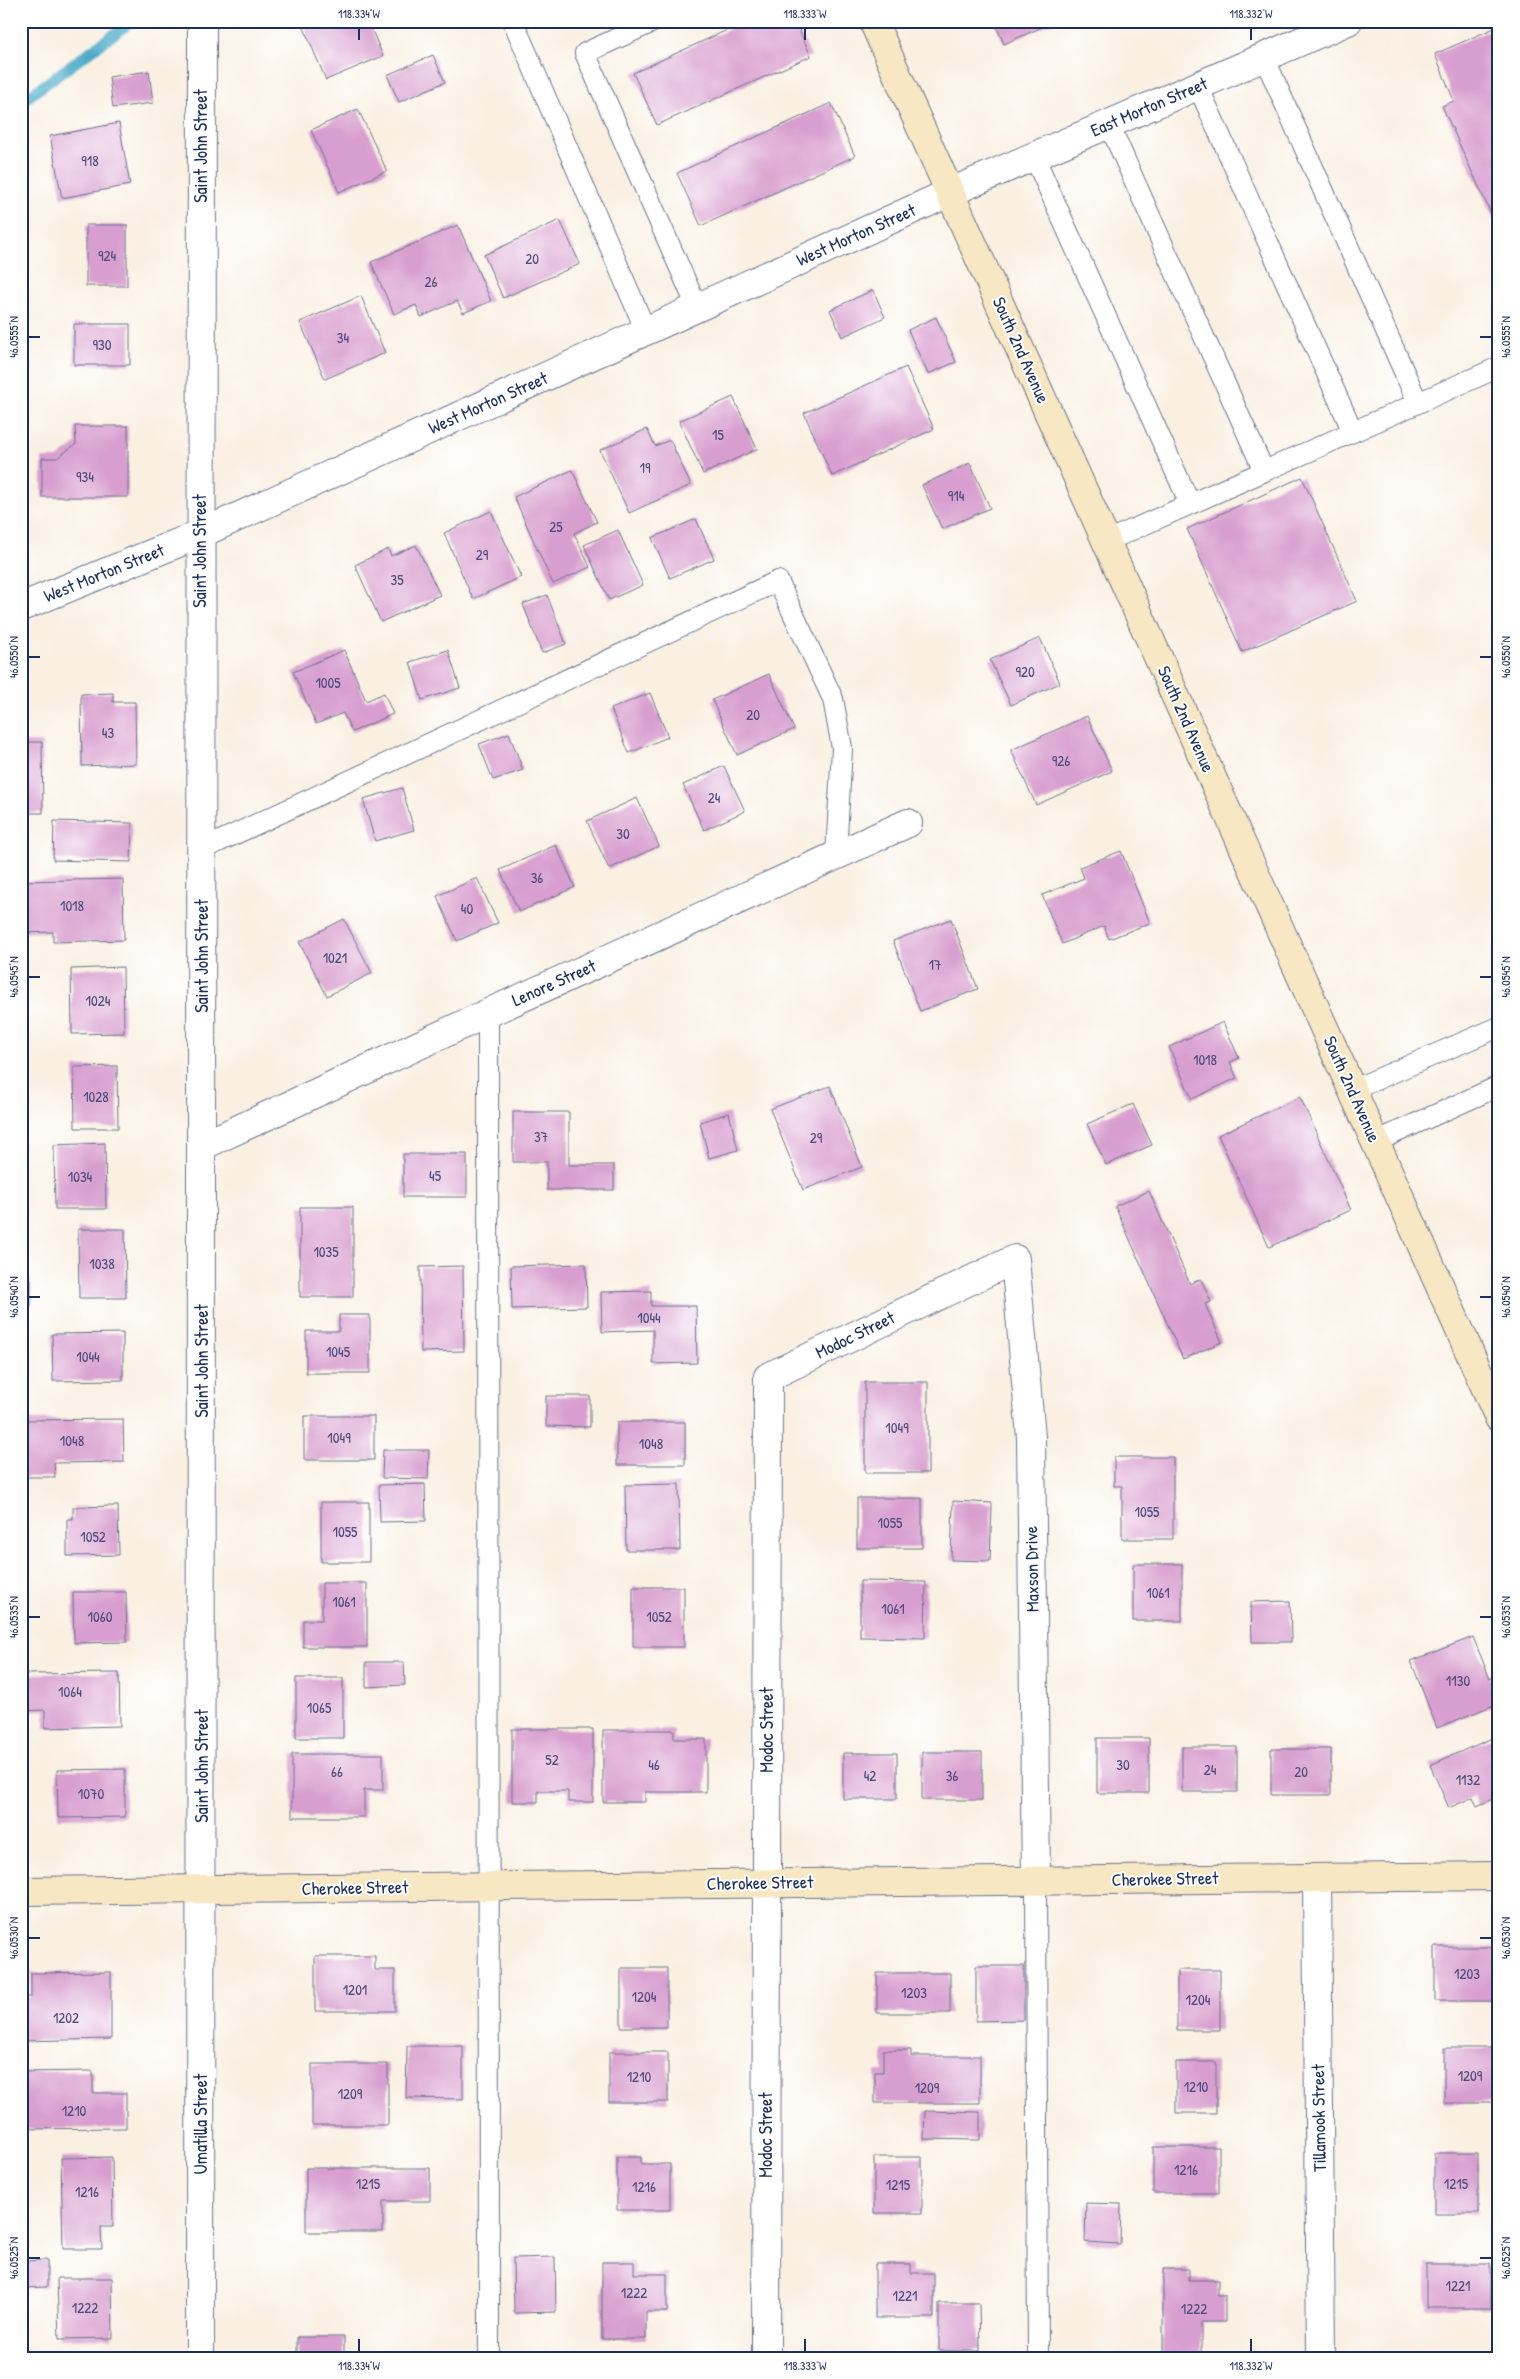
<svg xmlns="http://www.w3.org/2000/svg" width="1520" height="2379" font-family="'Patrick Hand',sans-serif">
	<style>
		.lines { fill: none; stroke-linecap: round; stroke-linejoin: round }
		.stream { stroke: #48a9c8; stroke-width: 11 }
		.building { fill: #d89ecf }
		.lane-casing { stroke: #69738c; stroke-width: 22 }
		.street-casing { stroke: #69738c; stroke-width: 30 }
		.secondary-casing { stroke: #69738c; stroke-width: 30 }
		.lane { stroke: #fff; stroke-width: 20 }
		.street { stroke: #fff; stroke-width: 28 }
		.secondary { stroke: #f7e8c3; stroke-width: 28 }
		.ticks { fill: none; stroke: #1b2f5e; stroke-width: 2 }
		.labels { text-anchor: middle; stroke-width: 4; stroke-linejoin: round; paint-order: stroke }
		.number-label { font-size: 15px; fill: #4a4b7a }
		.street-label { font-size: 18px; fill: #1b2f5e; stroke: #fff }
		.neatline { fill: none; stroke: #1b2f5e; stroke-width: 2 }
		.ticks-label { font-size: 12px; text-anchor: middle; fill: #1b2f5e }
	</style>
	<rect width="100%" height="100%" fill="#fff"/>
	<filter id="ink" filterUnits="userSpaceOnUse"><feTurbulence type="fractalNoise" baseFrequency=".02" numOctaves="2"/><feDisplacementMap in="SourceGraphic" scale="10" xChannelSelector="R" yChannelSelector="G"/><feConvolveMatrix kernelMatrix="1 2 1 2 8 2 1 2 1" color-interpolation-filters="sRGB"/></filter>
	<filter id="wash" filterUnits="userSpaceOnUse"><feTurbulence type="fractalNoise" baseFrequency=".0096" numOctaves="4" result="noise"/><feDisplacementMap in="SourceGraphic" scale="20" xChannelSelector="R" yChannelSelector="G"/><feGaussianBlur stdDeviation="1.12" result="paint"/><feColorMatrix in="noise" values="0 0 0 0 0 0 0 0 0 0 0 0 0 0 0 0 0 1.4 0 .05"/><feComposite in="paint" operator="in"/></filter>
	<g filter="url(#wash)">
		<rect width="100%" height="100%" fill="#f9f0e2"/>
		<g class="lines">
			<path class="stream" d="M 21,102 L 132,21"/>
		</g>
		<g id="blocks">
			<path class="building" d="M 301,21 L 368,21 L 383,56 L 326,80 Z
				M 747,21 L 795,21 L 811,56 L 657,125 L 633,73 Z
				M 994,21 L 1056,21 L 1004,44 Z
				M 1499,26 L 1499,231 L 1442,106 L 1454,101 L 1435,54 Z
				M 433,55 L 445,82 L 399,102 L 387,75 Z
				M 149,71 L 153,103 L 113,108 L 109,77 Z
				M 831,103 L 855,156 L 701,226 L 677,173 Z
				M 358,109 L 387,171 L 339,192 L 311,130 Z
				M 119,123 L 130,185 L 62,198 L 50,136 Z
				M 560,220 L 580,264 L 503,298 L 484,255 Z
				M 86,225 L 127,225 L 127,286 L 86,286 Z
				M 458,225 L 491,301 L 463,313 L 457,301 L 421,317 L 416,305 L 394,314 L 371,262 Z
				M 873,290 L 885,317 L 842,337 L 830,310 Z
				M 361,296 L 385,353 L 325,379 L 300,322 Z
				M 936,317 L 956,362 L 928,374 L 908,330 Z
				M 74,324 L 130,324 L 130,365 L 74,365 Z
				M 906,367 L 934,429 L 832,476 L 804,413 Z
				M 733,397 L 757,449 L 703,474 L 679,421 Z
				M 75,426 L 128,426 L 128,497 L 42,497 L 42,458 L 57,458 L 76,444 Z
				M 647,429 L 655,446 L 670,440 L 691,485 L 629,513 L 600,450 Z
				M 970,463 L 990,508 L 942,529 L 922,485 Z
				M 572,470 L 597,522 L 574,533 L 590,567 L 553,584 L 514,497 Z
				M 1302,477 L 1357,601 L 1242,652 L 1187,529 Z
				M 491,511 L 521,577 L 473,599 L 444,533 Z
				M 696,519 L 714,559 L 670,578 L 652,538 Z
				M 618,530 L 643,585 L 609,600 L 584,545 Z
				M 416,545 L 440,595 L 381,622 L 355,565 L 388,549 L 391,556 Z
				M 547,595 L 566,644 L 542,653 L 523,604 Z
				M 1040,638 L 1060,683 L 1011,705 L 990,660 Z
				M 344,650 L 366,701 L 384,693 L 393,714 L 352,732 L 343,713 L 316,724 L 293,672 Z
				M 448,650 L 460,688 L 422,700 L 410,662 Z
				M 769,674 L 794,729 L 737,755 L 712,700 Z
				M 113,693 L 113,702 L 135,702 L 136,764 L 82,766 L 81,694 Z
				M 650,693 L 668,737 L 629,753 L 611,709 Z
				M 1087,716 L 1112,771 L 1036,805 L 1011,750 Z
				M 509,733 L 523,770 L 493,780 L 479,744 Z
				M 21,742 L 42,742 L 43,813 L 21,813 Z
				M 724,766 L 745,811 L 704,830 L 683,785 Z
				M 402,788 L 414,830 L 375,841 L 363,799 Z
				M 637,798 L 659,846 L 609,869 L 587,821 Z
				M 54,821 L 132,823 L 131,862 L 53,860 Z
				M 556,845 L 575,887 L 519,912 L 500,870 Z
				M 1121,851 L 1150,923 L 1109,939 L 1104,926 L 1062,944 L 1042,895 L 1084,878 L 1080,867 Z
				M 477,878 L 498,923 L 457,941 L 437,896 Z
				M 123,879 L 124,940 L 53,942 L 53,932 L 21,933 L 21,881 Z
				M 344,919 L 372,973 L 327,996 L 299,942 Z
				M 951,919 L 978,989 L 920,1011 L 893,941 Z
				M 123,967 L 124,1033 L 72,1034 L 71,969 Z
				M 1223,1022 L 1239,1058 L 1230,1062 L 1237,1078 L 1192,1099 L 1169,1047 Z
				M 117,1066 L 118,1128 L 75,1128 L 74,1067 Z
				M 830,1086 L 862,1167 L 803,1190 L 770,1109 Z
				M 1300,1097 L 1351,1210 L 1269,1247 L 1218,1135 Z
				M 1133,1104 L 1152,1145 L 1106,1165 L 1087,1124 Z
				M 513,1112 L 569,1112 L 569,1165 L 614,1165 L 614,1190 L 547,1190 L 547,1162 L 513,1162 Z
				M 729,1113 L 738,1150 L 709,1158 L 700,1122 Z
				M 105,1143 L 106,1209 L 55,1209 L 54,1145 Z
				M 403,1154 L 467,1154 L 467,1197 L 403,1197 Z
				M 1149,1191 L 1190,1284 L 1201,1279 L 1211,1302 L 1205,1304 L 1222,1342 L 1183,1359 L 1115,1206 Z
				M 300,1207 L 353,1207 L 353,1297 L 300,1297 Z
				M 78,1229 L 125,1229 L 126,1298 L 79,1298 Z
				M 586,1264 L 587,1307 L 512,1309 L 511,1266 Z
				M 463,1266 L 464,1351 L 421,1352 L 420,1267 Z
				M 21,1279 L 31,1279 L 31,1307 L 21,1307 Z
				M 651,1291 L 651,1306 L 696,1306 L 697,1363 L 653,1364 L 653,1330 L 602,1332 L 601,1292 Z
				M 339,1315 L 370,1315 L 370,1373 L 306,1373 L 306,1331 L 339,1331 Z
				M 123,1333 L 123,1380 L 53,1381 L 52,1334 Z
				M 865,1382 L 928,1382 L 928,1473 L 865,1473 Z
				M 546,1396 L 590,1396 L 590,1427 L 546,1426 Z
				M 304,1416 L 374,1416 L 374,1460 L 304,1460 Z
				M 123,1419 L 124,1462 L 54,1463 L 55,1477 L 21,1477 L 21,1420 Z
				M 617,1422 L 685,1422 L 685,1465 L 617,1465 Z
				M 383,1450 L 429,1450 L 428,1479 L 382,1478 Z
				M 1114,1457 L 1173,1457 L 1173,1539 L 1122,1539 L 1122,1486 L 1114,1486 Z
				M 425,1484 L 426,1521 L 380,1522 L 379,1485 Z
				M 679,1484 L 680,1550 L 626,1550 L 625,1485 Z
				M 857,1498 L 922,1498 L 922,1548 L 857,1548 Z
				M 953,1501 L 992,1503 L 990,1561 L 951,1560 Z
				M 321,1502 L 369,1502 L 369,1562 L 321,1562 Z
				M 118,1506 L 119,1555 L 67,1556 L 67,1519 L 73,1519 L 73,1507 Z
				M 1133,1564 L 1182,1564 L 1182,1621 L 1133,1621 Z
				M 860,1581 L 926,1582 L 925,1638 L 860,1637 Z
				M 322,1583 L 367,1583 L 367,1647 L 303,1647 L 303,1620 L 322,1620 Z
				M 633,1587 L 684,1587 L 684,1647 L 633,1647 Z
				M 73,1592 L 126,1592 L 127,1642 L 74,1643 Z
				M 1290,1601 L 1291,1642 L 1252,1642 L 1251,1602 Z
				M 1473,1637 L 1490,1679 L 1496,1676 L 1499,1683 L 1499,1703 L 1437,1728 L 1411,1661 Z
				M 366,1662 L 404,1662 L 405,1685 L 366,1687 Z
				M 119,1673 L 120,1726 L 45,1728 L 45,1710 L 21,1711 L 21,1674 Z
				M 296,1678 L 343,1678 L 343,1738 L 296,1738 Z
				M 512,1729 L 593,1729 L 593,1802 L 568,1802 L 568,1791 L 538,1791 L 538,1802 L 512,1802 Z
				M 603,1730 L 674,1730 L 674,1739 L 706,1739 L 706,1792 L 645,1792 L 645,1802 L 603,1802 Z
				M 1499,1735 L 1499,1796 L 1477,1806 L 1473,1797 L 1449,1808 L 1430,1765 Z
				M 1097,1738 L 1149,1738 L 1149,1793 L 1097,1793 Z
				M 1182,1747 L 1237,1747 L 1237,1792 L 1182,1792 Z
				M 1271,1749 L 1331,1749 L 1331,1795 L 1271,1795 Z
				M 922,1752 L 982,1752 L 982,1800 L 922,1800 Z
				M 843,1753 L 897,1753 L 897,1799 L 843,1799 Z
				M 292,1754 L 383,1754 L 383,1790 L 364,1790 L 364,1817 L 292,1817 Z
				M 125,1769 L 125,1817 L 58,1818 L 57,1770 Z
				M 1435,1947 L 1499,1947 L 1499,2001 L 1435,2001 Z
				M 315,1956 L 375,1956 L 375,1970 L 395,1970 L 395,2011 L 315,2011 Z
				M 976,1966 L 1024,1966 L 1024,2020 L 976,2021 Z
				M 621,1968 L 667,1968 L 667,2027 L 621,2027 Z
				M 1177,1970 L 1220,1970 L 1220,2030 L 1177,2030 Z
				M 111,1972 L 111,2039 L 21,2041 L 21,1997 L 31,1997 L 31,1973 Z
				M 877,1973 L 950,1973 L 950,2013 L 877,2013 Z
				M 407,2046 L 463,2046 L 463,2099 L 406,2098 Z
				M 1444,2048 L 1497,2048 L 1497,2103 L 1444,2103 Z
				M 883,2050 L 911,2050 L 911,2056 L 980,2056 L 980,2103 L 875,2103 L 875,2072 L 883,2072 Z
				M 609,2052 L 668,2052 L 668,2102 L 609,2102 Z
				M 1176,2062 L 1216,2062 L 1216,2113 L 1176,2113 Z
				M 312,2064 L 388,2064 L 388,2125 L 312,2125 Z
				M 93,2071 L 93,2093 L 126,2093 L 126,2128 L 21,2129 L 21,2072 Z
				M 925,2111 L 980,2112 L 980,2140 L 924,2139 Z
				M 1153,2147 L 1219,2147 L 1219,2193 L 1153,2193 Z
				M 1434,2153 L 1478,2153 L 1478,2214 L 1434,2214 Z
				M 112,2157 L 113,2227 L 101,2227 L 102,2249 L 63,2249 L 61,2158 Z
				M 617,2157 L 641,2157 L 641,2164 L 670,2164 L 670,2210 L 617,2210 Z
				M 874,2157 L 922,2157 L 922,2213 L 874,2213 Z
				M 306,2168 L 430,2168 L 430,2201 L 383,2201 L 383,2232 L 306,2232 Z
				M 1086,2203 L 1121,2204 L 1120,2244 L 1085,2242 Z
				M 555,2257 L 556,2312 L 514,2313 L 513,2258 Z
				M 47,2260 L 47,2287 L 21,2288 L 21,2261 Z
				M 602,2262 L 634,2262 L 634,2274 L 667,2274 L 667,2312 L 646,2312 L 646,2339 L 602,2339 Z
				M 875,2264 L 911,2264 L 911,2273 L 934,2273 L 934,2318 L 875,2318 Z
				M 1426,2264 L 1490,2264 L 1490,2308 L 1426,2308 Z
				M 1163,2269 L 1189,2269 L 1189,2280 L 1218,2280 L 1218,2295 L 1225,2295 L 1225,2322 L 1201,2322 L 1201,2353 L 1163,2353 Z
				M 57,2278 L 112,2278 L 113,2338 L 59,2339 Z
				M 939,2303 L 979,2303 L 980,2351 L 939,2351 Z
				M 297,2337 L 344,2337 L 344,2358 L 297,2358 Z
				M 393,2354 L 445,2354 L 445,2358 L 393,2358 Z"/>
		</g>
	</g>
	<g filter="url(#ink)">
		<use href="#blocks" fill-opacity="0" stroke="#69738c" stroke-width="1"/>
		<g class="lines">
			<g class="lane-casing">
				<path id="lane" d="M 513,21 L 646,331
					M 655,21 L 585,53 L 697,307
					M 1264,57 L 1418,403
					M 1198,86 L 1353,432
					M 1109,124 L 1264,471
					M 1034,156 L 1190,504
					M 1107,541 L 1499,367
					M 201,850 L 778,581 L 833,699 L 842,748 L 836,855
					M 488,1013 L 489,2358
					M 1352,1090 L 1499,1027
					M 1375,1142 L 1499,1086
					M 1036,1881 L 1038,2358"/>
			</g>
			<g class="street-casing">
				<path id="street" d="M 21,607 L 200,534 L 951,192 L 1348,21
					M 202,1146 L 488,1013 L 908,823
					M 1317,1878 L 1321,2358
					M 200,2358 L 202,21
					M 766,2358 L 768,1377 L 1015,1259 L 1031,1437 L 1036,1881"/>
			</g>
			<g class="secondary-casing">
				<path id="secondary" d="M 873,21 L 1499,1418
					M 21,1891 L 1499,1876"/>
			</g>
			<use href="#lane" class="lane"/>
			<use href="#street" class="street"/>
			<use href="#secondary" class="secondary"/>
		</g>
	</g>
	<path class="ticks" d="M 359,28 L 359,40M 805,28 L 805,40M 1251,28 L 1251,40M 28,337 L 40,337M 1480,337 L 1492,337M 28,657 L 40,657M 1480,657 L 1492,657M 28,977 L 40,977M 1480,977 L 1492,977M 28,1297 L 40,1297M 1480,1297 L 1492,1297M 28,1617 L 40,1617M 1480,1617 L 1492,1617M 28,1938 L 40,1938M 1480,1938 L 1492,1938M 28,2258 L 40,2258M 1480,2258 L 1492,2258M 359,2339 L 359,2352M 805,2339 L 805,2352M 1251,2339 L 1251,2352"/>
	<g class="labels">
		<g class="number-label">
			<text x="90" y="166">918</text>
			<text x="107" y="261">924</text>
			<text x="532" y="264">20</text>
			<text x="431" y="287">26</text>
			<text x="343" y="343">34</text>
			<text x="102" y="350">930</text>
			<text x="718" y="440">15</text>
			<text x="645" y="473">19</text>
			<text x="85" y="482">934</text>
			<text x="956" y="501">914</text>
			<text x="556" y="532">25</text>
			<text x="482" y="560">29</text>
			<text x="397" y="585">35</text>
			<text x="1025" y="677">920</text>
			<text x="328" y="688">1005</text>
			<text x="753" y="720">20</text>
			<text x="108" y="738">43</text>
			<text x="1061" y="766">926</text>
			<text x="714" y="803">24</text>
			<text x="623" y="839">30</text>
			<text x="537" y="883">36</text>
			<text x="72" y="911">1018</text>
			<text x="467" y="914">40</text>
			<text x="335" y="963">1021</text>
			<text x="935" y="970">17</text>
			<text x="98" y="1006">1024</text>
			<text x="1205" y="1065">1018</text>
			<text x="96" y="1102">1028</text>
			<text x="541" y="1142">37</text>
			<text x="816" y="1143">29</text>
			<text x="435" y="1181">45</text>
			<text x="80" y="1182">1034</text>
			<text x="326" y="1257">1035</text>
			<text x="102" y="1269">1038</text>
			<text x="649" y="1323">1044</text>
			<text x="338" y="1357">1045</text>
			<text x="88" y="1362">1044</text>
			<text x="897" y="1433">1049</text>
			<text x="339" y="1443">1049</text>
			<text x="72" y="1446">1048</text>
			<text x="651" y="1449">1048</text>
			<text x="1147" y="1517">1055</text>
			<text x="890" y="1528">1055</text>
			<text x="345" y="1537">1055</text>
			<text x="93" y="1542">1052</text>
			<text x="1158" y="1598">1061</text>
			<text x="344" y="1607">1061</text>
			<text x="893" y="1614">1061</text>
			<text x="100" y="1622">1060</text>
			<text x="659" y="1622">1052</text>
			<text x="1458" y="1686">1130</text>
			<text x="70" y="1697">1064</text>
			<text x="319" y="1713">1065</text>
			<text x="552" y="1765">52</text>
			<text x="654" y="1770">46</text>
			<text x="1123" y="1770">30</text>
			<text x="1210" y="1775">24</text>
			<text x="337" y="1777">66</text>
			<text x="1301" y="1777">20</text>
			<text x="870" y="1781">42</text>
			<text x="952" y="1781">36</text>
			<text x="1468" y="1785">1132</text>
			<text x="91" y="1799">1070</text>
			<text x="1467" y="1979">1203</text>
			<text x="355" y="1995">1201</text>
			<text x="914" y="1998">1203</text>
			<text x="644" y="2002">1204</text>
			<text x="1198" y="2005">1204</text>
			<text x="66" y="2023">1202</text>
			<text x="1470" y="2081">1209</text>
			<text x="639" y="2082">1210</text>
			<text x="1196" y="2092">1210</text>
			<text x="927" y="2093">1209</text>
			<text x="350" y="2099">1209</text>
			<text x="74" y="2116">1210</text>
			<text x="1186" y="2175">1216</text>
			<text x="368" y="2189">1215</text>
			<text x="1456" y="2189">1215</text>
			<text x="898" y="2190">1215</text>
			<text x="644" y="2192">1216</text>
			<text x="87" y="2197">1216</text>
			<text x="1458" y="2291">1221</text>
			<text x="634" y="2298">1222</text>
			<text x="905" y="2301">1221</text>
			<text x="85" y="2313">1222</text>
			<text x="1194" y="2314">1222</text>
		</g>
		<g class="street-label">
			<text transform="translate(1149 107) rotate(-23)" y="6">East Morton Street</text>
			<text transform="translate(201 146) rotate(-90)" y="6">Saint John Street</text>
			<text transform="translate(856 235) rotate(-24)" y="6">West Morton Street</text>
			<text transform="translate(1021 350) rotate(66)" y="6">South 2nd Avenue</text>
			<text transform="translate(488 403) rotate(-24)" y="6">West Morton Street</text>
			<text transform="translate(200 551) rotate(-90)" y="6">Saint John Street</text>
			<text transform="translate(104 573) rotate(-22)" y="6">West Morton Street</text>
			<text transform="translate(1186 719) rotate(66)" y="6">South 2nd Avenue</text>
			<text transform="translate(202 956) rotate(-90)" y="6">Saint John Street</text>
			<text transform="translate(554 983) rotate(-24)" y="6">Lenore Street</text>
			<text transform="translate(1352 1089) rotate(66)" y="6">South 2nd Avenue</text>
			<text transform="translate(855 1335) rotate(-26)" y="6">Modoc Street</text>
			<text transform="translate(202 1361) rotate(-90)" y="6">Saint John Street</text>
			<text transform="translate(1032 1569) rotate(-91)" y="6">Maxson Drive</text>
			<text transform="translate(767 1730) rotate(-90)" y="6">Modoc Street</text>
			<text transform="translate(202 1766) rotate(-90)" y="6">Saint John Street</text>
			<text transform="translate(1165 1879) rotate(-1)" y="6">Cherokee Street</text>
			<text transform="translate(760 1883) rotate(-1)" y="6">Cherokee Street</text>
			<text transform="translate(355 1888) rotate(-1)" y="6">Cherokee Street</text>
			<text transform="translate(1319 2118) rotate(-91)" y="6">Tillamook Street</text>
			<text transform="translate(201 2124) rotate(-90)" y="6">Umatilla Street</text>
			<text transform="translate(766 2135) rotate(-90)" y="6">Modoc Street</text>
		</g>
	</g>
	<rect width="1520" height="2379" fill="none" stroke="#fff" stroke-width="55"/>
	<rect x="28" y="28" width="1464" height="2324" class="neatline"/>
	<g class="ticks-label">
		<text x="359" y="18">118.334°W</text>
		<text x="805" y="18">118.333°W</text>
		<text x="1251" y="18">118.332°W</text>
		<text transform="translate(14 337) rotate(-90)" y="4">46.0555°N</text>
		<text transform="translate(1506 337) rotate(-90)" y="4">46.0555°N</text>
		<text transform="translate(14 657) rotate(-90)" y="4">46.0550°N</text>
		<text transform="translate(1506 657) rotate(-90)" y="4">46.0550°N</text>
		<text transform="translate(14 977) rotate(-90)" y="4">46.0545°N</text>
		<text transform="translate(1506 977) rotate(-90)" y="4">46.0545°N</text>
		<text transform="translate(14 1297) rotate(-90)" y="4">46.0540°N</text>
		<text transform="translate(1506 1297) rotate(-90)" y="4">46.0540°N</text>
		<text transform="translate(14 1617) rotate(-90)" y="4">46.0535°N</text>
		<text transform="translate(1506 1617) rotate(-90)" y="4">46.0535°N</text>
		<text transform="translate(14 1938) rotate(-90)" y="4">46.0530°N</text>
		<text transform="translate(1506 1938) rotate(-90)" y="4">46.0530°N</text>
		<text transform="translate(14 2258) rotate(-90)" y="4">46.0525°N</text>
		<text transform="translate(1506 2258) rotate(-90)" y="4">46.0525°N</text>
		<text x="359" y="2370">118.334°W</text>
		<text x="805" y="2370">118.333°W</text>
		<text x="1251" y="2370">118.332°W</text>
	</g>
</svg>
